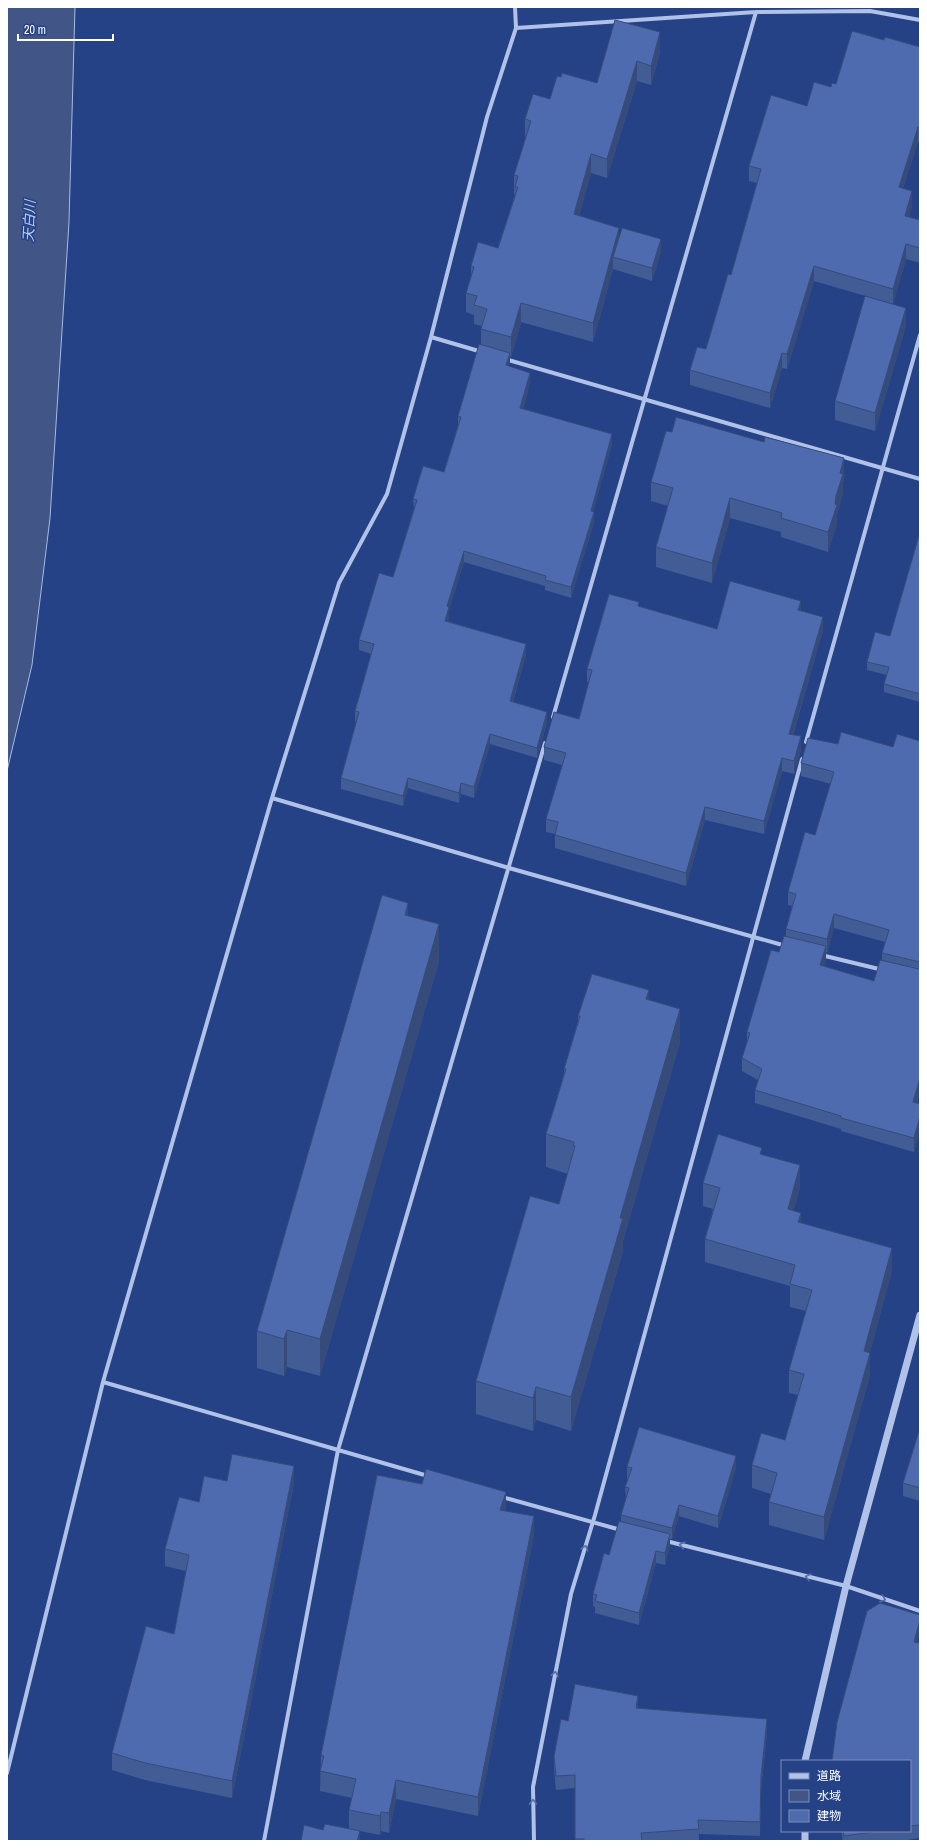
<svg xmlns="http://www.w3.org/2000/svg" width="927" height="1848" font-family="'Archivo Narrow','Noto Sans JP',sans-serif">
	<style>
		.water { fill: #415587; stroke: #a4bbe9 }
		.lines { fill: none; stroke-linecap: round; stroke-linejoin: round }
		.minor { stroke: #b0c2e8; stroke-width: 4 }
		.tertiary { stroke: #b0c2e8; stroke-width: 7 }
		.wall { fill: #425c96; fill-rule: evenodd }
		.shaded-wall { fill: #364b7a }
		.building { fill: #4d6bae; stroke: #364b7a }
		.oneway { stroke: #566fa8 }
		.labels { text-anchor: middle; stroke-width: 3; stroke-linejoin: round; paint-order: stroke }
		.water-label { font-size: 14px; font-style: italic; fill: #bcccf0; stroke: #254286 }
	</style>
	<rect width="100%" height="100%" fill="#254286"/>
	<path class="water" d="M 7,7 L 75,7 L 69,222 L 50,518 L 32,665 L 7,771 Z"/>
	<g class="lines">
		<path class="minor" d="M 515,7 L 516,28
			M 431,337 L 482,352
			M 505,359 L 920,479
			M 553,717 L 756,12
			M 806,742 L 920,335
			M 272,798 L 509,868 L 786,946
			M 821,955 L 883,970
			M 103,1382 L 428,1476
			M 502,1497 L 621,1530
			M 666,1541 L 846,1586 L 920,1611
			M 7,1773 L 103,1382 L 272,798 L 339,583 L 387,494 L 431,337 L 487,117 L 516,28 L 756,12 L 870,11 L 920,20
			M 264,1841 L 338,1450 L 545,743
			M 534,1841 L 533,1787 L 571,1594 L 595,1515 L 802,759"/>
		<path class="tertiary" d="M 805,1761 L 846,1586 L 920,1315
			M 805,1831 L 805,1841"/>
	</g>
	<path class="wall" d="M 615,20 L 660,52 L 651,85 L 637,81 L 607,178 L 591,173 L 579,216 L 619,237 L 661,252 L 652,281 L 613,269 L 593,342 L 521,322 L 511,357 L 510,356 L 510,363 L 509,366 L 530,383 L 523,409 L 612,444 L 593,512 L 594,522 L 571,598 L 545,590 L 545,586 L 464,562 L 449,610 L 449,617 L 448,621 L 526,654 L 513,702 L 547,723 L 537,758 L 490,744 L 474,798 L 461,794 L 459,803 L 408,788 L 403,806 L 341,789 L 341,778 L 356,722 L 355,721 L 355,711 L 371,654 L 359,650 L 359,640 L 393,577 L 414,509 L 413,499 L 444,472 L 458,425 L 458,416 L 481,345 L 481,329 L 482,326 L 474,324 L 474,315 L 466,312 L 466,293 L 471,276 L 471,266 L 498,248 L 515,195 L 514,194 L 514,175 L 525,139 L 525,119 L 550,99 L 561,77 L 597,83 Z
		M 884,40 L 920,47 L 920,143 L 918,142 L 903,188 L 912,206 L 909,217 L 920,220 L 920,263 L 906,259 L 893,304 L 814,281 L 787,369 L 782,368 L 770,408 L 690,385 L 690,370 L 706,349 L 731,275 L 757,183 L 749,181 L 749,166 L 807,106 L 831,87 L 836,84 Z
		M 906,326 L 875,431 L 835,420 L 835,401 Z
		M 672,432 L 764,442 L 844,478 L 843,482 L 843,493 L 837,514 L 837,524 L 828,552 L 781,537 L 781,532 L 730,518 L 712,583 L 656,567 L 656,547 L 668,506 L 651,501 L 651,482 Z
		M 920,532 L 920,702 L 884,692 L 884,684 L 887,675 L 867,670 L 867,662 L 890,636 Z
		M 639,606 L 717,629 L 801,611 L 823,630 L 793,735 L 801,750 L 794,774 L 782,771 L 764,834 L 705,820 L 686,886 L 555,848 L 555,834 L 546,832 L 546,819 L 562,765 L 544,760 L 544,747 L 579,719 L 589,682 L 587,682 L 587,669 Z
		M 920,741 L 920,1091 L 917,1103 L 920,1104 L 920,1130 L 914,1152 L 841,1131 L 841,1129 L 755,1103 L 755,1090 L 758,1080 L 742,1071 L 742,1058 L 747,1041 L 747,1032 L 786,936 L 786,929 L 792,906 L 788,905 L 788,892 L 815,835 L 831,784 L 801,776 L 801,763 L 838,744 L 893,747 ZM 834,928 L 885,942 L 882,953 L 882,960 L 874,981 L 824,966 L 826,959 L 826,952 L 827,953 Z
		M 408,916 L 439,961 L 320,1376 L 287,1367 L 284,1376 L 257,1368 L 257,1331 Z
		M 649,999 L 680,1042 L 623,1241 L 623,1251 L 571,1431 L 536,1420 L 533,1431 L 476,1414 L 476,1381 L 559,1204 L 568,1174 L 546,1167 L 546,1134 L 564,1074 L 564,1069 L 578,1021 L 578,1016 Z
		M 762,1155 L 800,1188 L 793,1211 L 801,1223 L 892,1271 L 870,1352 L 870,1375 L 824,1540 L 769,1525 L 769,1502 L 771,1494 L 752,1488 L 752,1465 L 785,1440 L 798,1395 L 789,1393 L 789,1370 L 806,1311 L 790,1307 L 790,1286 L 705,1262 L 705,1239 L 713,1209 L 703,1206 L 703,1183 Z
		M 920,1428 L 920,1501 L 903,1496 L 903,1483 Z
		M 627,1467 L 736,1468 L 718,1528 L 679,1516 L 672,1539 L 670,1539 L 670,1546 L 665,1565 L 656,1563 L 639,1625 L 595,1613 L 595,1607 L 593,1606 L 593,1594 L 609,1555 L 621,1522 L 621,1515 L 626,1499 L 625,1487 L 628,1478 L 627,1478 Z
		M 227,1481 L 294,1483 L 232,1798 L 145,1780 L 112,1770 L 112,1753 L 174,1634 L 186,1571 L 165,1566 L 165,1549 L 199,1502 Z
		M 506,1511 L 534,1535 L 478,1816 L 396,1799 L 389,1833 L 381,1831 L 380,1835 L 350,1829 L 360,1841 L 323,1830 L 349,1829 L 349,1810 L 352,1798 L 320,1791 L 321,1755 Z
		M 917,1643 L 920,1643 L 920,1838 L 899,1841 L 843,1841 L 841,1831 L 910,1831 L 910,1761 Z
		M 638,1708 L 767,1733 L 761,1791 L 760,1836 L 699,1834 L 699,1841 L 575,1841 L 575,1788 L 556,1790 L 554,1769 L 554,1756 L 568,1721 Z"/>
	<path class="shaded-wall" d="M 660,32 L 660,52 L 651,85 L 651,66 Z
		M 637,61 L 637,81 L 607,178 L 607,159 Z
		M 918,127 L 918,142 L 899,202 L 899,187 Z
		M 591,154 L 591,173 L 574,234 L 574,214 Z
		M 912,191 L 912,206 L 905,230 L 905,216 Z
		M 619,228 L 619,247 L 613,257 L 613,269 L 593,342 L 593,323 Z
		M 661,239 L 661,252 L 652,281 L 652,268 Z
		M 906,244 L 906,259 L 893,304 L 893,289 Z
		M 814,266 L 814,281 L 787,369 L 787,354 Z
		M 521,303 L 521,322 L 511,357 L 511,337 Z
		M 906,308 L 906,326 L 875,431 L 875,413 Z
		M 510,353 L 510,363 L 506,376 L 506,365 Z
		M 782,353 L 782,368 L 770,408 L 770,393 Z
		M 530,373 L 530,383 L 520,418 L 520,408 Z
		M 612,434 L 612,444 L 591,521 L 591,511 Z
		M 844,458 L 844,478 L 843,482 L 843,493 L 837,514 L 837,524 L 828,552 L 828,532 L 835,504 L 840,473 Z
		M 730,498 L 730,518 L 712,583 L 712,563 Z
		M 594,512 L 594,522 L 571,598 L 571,587 Z
		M 464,551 L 464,562 L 449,610 L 449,617 L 445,631 L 445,621 L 447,606 Z
		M 801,601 L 801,614 L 798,610 Z
		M 823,617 L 823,630 L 789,747 L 789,734 Z
		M 526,644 L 526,654 L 510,711 L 510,701 Z
		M 547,712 L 547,723 L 537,758 L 537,748 Z
		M 490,734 L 490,744 L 474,798 L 474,787 Z
		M 801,736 L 801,750 L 794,774 L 794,761 Z
		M 782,758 L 782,771 L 764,834 L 764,821 Z
		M 408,778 L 408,788 L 403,806 L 403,796 Z
		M 461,783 L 461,794 L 459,803 L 459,793 Z
		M 705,807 L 705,820 L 686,886 L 686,873 Z
		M 408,903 L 408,939 L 405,915 Z
		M 834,914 L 834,928 L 827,953 L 827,939 Z
		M 439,924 L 439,961 L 320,1376 L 320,1339 Z
		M 826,946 L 826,959 L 820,978 L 820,965 Z
		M 649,990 L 649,1023 L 646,999 Z
		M 680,1009 L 680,1042 L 623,1241 L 623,1251 L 571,1431 L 571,1397 L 620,1218 Z
		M 920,1078 L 920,1091 L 913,1115 L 913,1102 Z
		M 920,1116 L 920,1130 L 914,1152 L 914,1138 Z
		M 800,1165 L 800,1188 L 788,1232 L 788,1209 Z
		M 801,1213 L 801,1236 L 798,1222 Z
		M 892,1248 L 892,1271 L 864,1374 L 864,1351 Z
		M 287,1330 L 287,1367 L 284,1376 L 284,1339 Z
		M 870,1353 L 870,1375 L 824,1540 L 824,1517 Z
		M 536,1387 L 536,1420 L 533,1431 L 533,1398 Z
		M 736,1456 L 736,1468 L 718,1528 L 718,1516 Z
		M 294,1466 L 294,1483 L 232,1798 L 232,1781 Z
		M 506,1492 L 506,1512 L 500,1510 Z
		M 679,1505 L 679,1516 L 672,1539 L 672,1528 Z
		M 534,1516 L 534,1535 L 478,1816 L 478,1797 Z
		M 670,1534 L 670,1546 L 665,1565 L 665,1553 Z
		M 656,1551 L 656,1563 L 639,1625 L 639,1613 Z
		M 920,1620 L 920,1633 L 914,1655 L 914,1642 Z
		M 638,1696 L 638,1710 L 636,1708 Z
		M 767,1719 L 767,1733 L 761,1791 L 760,1836 L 761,1777 Z
		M 396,1780 L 396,1799 L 389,1833 L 389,1813 Z
		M 381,1812 L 381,1831 L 380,1835 L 380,1816 Z
		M 360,1831 L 360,1841 L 357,1841 Z"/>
	<path class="building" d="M 615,20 L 660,32 L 651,66 L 637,61 L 607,159 L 591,154 L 574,214 L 619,228 L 593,323 L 521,303 L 511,337 L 481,329 L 487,309 L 474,305 L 477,296 L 466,293 L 474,267 L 471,266 L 478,242 L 498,248 L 518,187 L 515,187 L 518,176 L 514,175 L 531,121 L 525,119 L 533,94 L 550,99 L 557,76 L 561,77 L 562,73 L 597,83 Z
		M 852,31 L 884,40 L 885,37 L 920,47 L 920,128 L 918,127 L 899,187 L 912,191 L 905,216 L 920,220 L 920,248 L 906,244 L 893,289 L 814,266 L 787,354 L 782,353 L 770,393 L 690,370 L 697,347 L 706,349 L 728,274 L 731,275 L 761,169 L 749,166 L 771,95 L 807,106 L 814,82 L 831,87 L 832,83 L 836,84 Z
		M 622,228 L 661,239 L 652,268 L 613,257 Z
		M 865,296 L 906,308 L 875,413 L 835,401 Z
		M 479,344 L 510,353 L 506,365 L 530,373 L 520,408 L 612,434 L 591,511 L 594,512 L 571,587 L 545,580 L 546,576 L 464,551 L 447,606 L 449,607 L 445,621 L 526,644 L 510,701 L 547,712 L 537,748 L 490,734 L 474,787 L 461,783 L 459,793 L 408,778 L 403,796 L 341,778 L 359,712 L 355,711 L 374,644 L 359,640 L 379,573 L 393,577 L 417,500 L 413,499 L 423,466 L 444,472 L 461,417 L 458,416 Z
		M 676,417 L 764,442 L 765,437 L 844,458 L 840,473 L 843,474 L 836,496 L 835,504 L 837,505 L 828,532 L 781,518 L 782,513 L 730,498 L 712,563 L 656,547 L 673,488 L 651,482 L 666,431 L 672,432 Z
		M 920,532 L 920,694 L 884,684 L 889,667 L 867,662 L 875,632 L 890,636 Z
		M 730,581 L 801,601 L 798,610 L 823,617 L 789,734 L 801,736 L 794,761 L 782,758 L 764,821 L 705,807 L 686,873 L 555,835 L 558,822 L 546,819 L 566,753 L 544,747 L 554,712 L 579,719 L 592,670 L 587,669 L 609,594 L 639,602 L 638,606 L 717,629 Z
		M 841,732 L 893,747 L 897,734 L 920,741 L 920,962 L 882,953 L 889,930 L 834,914 L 827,939 L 786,929 L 796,894 L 788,892 L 805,832 L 815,835 L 834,772 L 801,763 L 808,738 L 838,744 Z
		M 382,895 L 408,903 L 405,915 L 439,924 L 320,1339 L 287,1330 L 284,1339 L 257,1331 Z
		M 784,936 L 826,946 L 820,965 L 874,981 L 880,960 L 919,969 L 920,969 L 920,1078 L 913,1102 L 920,1104 L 920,1116 L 914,1138 L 841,1118 L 841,1116 L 755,1090 L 762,1069 L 742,1058 L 750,1033 L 747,1032 L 771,950 L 779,952 Z
		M 592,974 L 649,990 L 646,999 L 680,1009 L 620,1218 L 623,1218 L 571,1397 L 536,1387 L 533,1398 L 476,1381 L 530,1196 L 559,1204 L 575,1146 L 573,1145 L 574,1142 L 546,1134 L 566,1069 L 564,1069 L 580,1016 L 578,1016 Z
		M 718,1134 L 762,1148 L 760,1154 L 800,1165 L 788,1209 L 801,1213 L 798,1222 L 892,1248 L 864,1351 L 870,1353 L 824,1517 L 769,1502 L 777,1473 L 752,1465 L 761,1433 L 785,1440 L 804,1374 L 789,1370 L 812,1290 L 790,1284 L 795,1265 L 705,1239 L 720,1188 L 703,1183 Z
		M 639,1427 L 736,1456 L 718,1516 L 679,1505 L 672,1528 L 621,1515 L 629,1488 L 625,1487 L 632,1468 L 627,1467 Z
		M 920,1428 L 920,1488 L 903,1483 Z
		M 232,1454 L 294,1466 L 232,1781 L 145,1763 L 112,1753 L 146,1626 L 174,1634 L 189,1555 L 165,1549 L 179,1497 L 199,1502 L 204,1476 L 227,1481 Z
		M 426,1469 L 506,1492 L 500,1510 L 534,1516 L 478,1797 L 396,1780 L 389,1813 L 381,1812 L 380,1816 L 349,1810 L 356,1779 L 320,1771 L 324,1756 L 321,1755 L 377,1475 L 422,1484 Z
		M 619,1521 L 670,1534 L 665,1553 L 656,1551 L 639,1613 L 595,1601 L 597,1595 L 593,1594 L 604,1553 L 609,1555 Z
		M 880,1603 L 920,1615 L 920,1620 L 914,1642 L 920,1643 L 920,1825 L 910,1826 L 910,1761 L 832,1761 L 837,1722 L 867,1611 Z
		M 575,1684 L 638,1696 L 636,1708 L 767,1719 L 761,1777 L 760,1822 L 698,1820 L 699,1829 L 641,1833 L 642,1841 L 584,1841 L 584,1839 L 575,1839 L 575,1775 L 556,1776 L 554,1756 L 561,1719 L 568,1721 Z
		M 325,1824 L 360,1831 L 357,1841 L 301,1841 L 304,1825 L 323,1830 Z
		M 843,1831 L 879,1831 L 844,1836 Z"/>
	<defs><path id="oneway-chevron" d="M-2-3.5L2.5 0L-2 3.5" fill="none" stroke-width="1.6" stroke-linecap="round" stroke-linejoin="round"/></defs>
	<g class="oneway">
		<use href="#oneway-chevron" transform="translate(682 1545) rotate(-166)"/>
		<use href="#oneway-chevron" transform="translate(585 1548) rotate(-73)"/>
		<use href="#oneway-chevron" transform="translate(808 1577) rotate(-166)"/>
		<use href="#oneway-chevron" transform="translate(883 1599) rotate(19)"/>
		<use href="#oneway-chevron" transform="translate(555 1674) rotate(-79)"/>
		<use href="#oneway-chevron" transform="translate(533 1802) rotate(-91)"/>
	</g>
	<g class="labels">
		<g class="water-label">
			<text transform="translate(29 221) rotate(-87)" y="5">天白川</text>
		</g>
	</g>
	<rect width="927" height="1848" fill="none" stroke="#ffffff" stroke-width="16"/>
	<rect x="781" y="1760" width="130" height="72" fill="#254286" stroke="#7c8eb6"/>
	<rect x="789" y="1773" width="20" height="6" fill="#b0c2e8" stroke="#7c8eb6"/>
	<text x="817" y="1780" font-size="12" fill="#ffffff">道路</text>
	<rect x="789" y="1790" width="20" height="12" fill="#415587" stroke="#7c8eb6"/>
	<text x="817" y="1800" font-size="12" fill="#ffffff">水域</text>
	<rect x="789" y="1810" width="20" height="12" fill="#4d6bae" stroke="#7c8eb6"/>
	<text x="817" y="1820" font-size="12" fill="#ffffff">建物</text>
	<path d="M18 34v6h95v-6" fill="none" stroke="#ffffff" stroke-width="2"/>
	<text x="24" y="34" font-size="12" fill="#ffffff" stroke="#254286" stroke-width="3" paint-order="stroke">20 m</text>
</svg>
